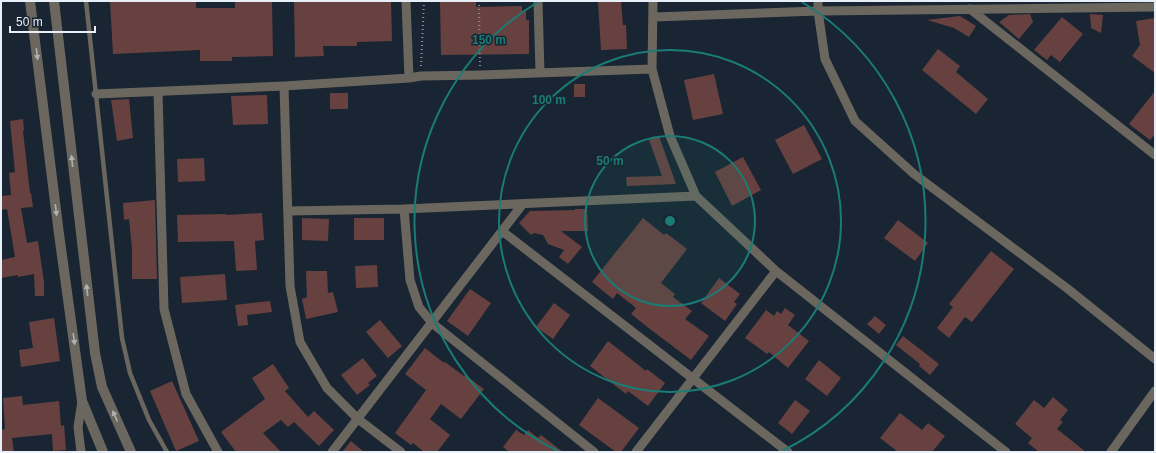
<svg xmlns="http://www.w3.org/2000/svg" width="1156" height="453" font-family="Helvetica,sans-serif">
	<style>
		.building { fill: #67413f }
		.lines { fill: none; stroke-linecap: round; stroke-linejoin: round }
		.path { stroke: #89939d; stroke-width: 2; stroke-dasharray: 1 3; stroke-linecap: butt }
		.service { stroke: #6b675f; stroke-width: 4.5 }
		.minor { stroke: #6b675f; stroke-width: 9 }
		.tertiary { stroke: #6b675f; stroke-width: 10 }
		.oneway { fill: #afb2b3 }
		.ring { fill: none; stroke: #1a7c75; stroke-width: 2 }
		.centre { fill: #1a7c75; stroke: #192532; stroke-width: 2 }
		.ring-label { font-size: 12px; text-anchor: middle; font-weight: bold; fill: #1a7c75; stroke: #192532; stroke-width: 3; stroke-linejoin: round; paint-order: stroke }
	</style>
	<rect width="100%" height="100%" fill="#192532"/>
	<path class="building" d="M 110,1 L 196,1 L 196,8 L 235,8 L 235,1 L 272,1 L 273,56 L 232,57 L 232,61 L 200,61 L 200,50 L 113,54 Z
		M 294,1 L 391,1 L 392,41 L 357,42 L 357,46 L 323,46 L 324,56 L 295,57 Z
		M 440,1 L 476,1 L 476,7 L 522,6 L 522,11 L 526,11 L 526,20 L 529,20 L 529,54 L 441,55 Z
		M 607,1 L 621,1 L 623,25 L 626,25 L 627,49 L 601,50 L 598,2 Z
		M 1030,14 L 1033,22 L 1019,39 L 999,22 L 1009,15 Z
		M 1090,14 L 1103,15 L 1101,33 L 1091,28 Z
		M 960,16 L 976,26 L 969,37 L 954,28 L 927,20 Z
		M 1062,17 L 1083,34 L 1060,62 L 1051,55 L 1047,60 L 1034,50 Z
		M 1155,18 L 1155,73 L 1132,56 L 1140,45 L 1136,21 Z
		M 938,49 L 960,66 L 956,72 L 988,99 L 976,114 L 922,70 Z
		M 714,74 L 723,114 L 693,120 L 684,80 Z
		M 574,84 L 585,84 L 585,97 L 574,97 Z
		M 1155,91 L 1155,134 L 1150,140 L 1129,124 Z
		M 330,93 L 348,93 L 348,109 L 330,109 Z
		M 267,95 L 268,124 L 233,125 L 231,96 Z
		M 129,99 L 133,138 L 117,141 L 111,100 Z
		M 23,119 L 24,130 L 23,131 L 30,193 L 31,193 L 33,207 L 21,208 L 27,243 L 38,241 L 44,282 L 44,296 L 35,296 L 34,274 L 18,277 L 18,275 L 1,278 L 1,260 L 15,257 L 7,209 L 1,210 L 1,196 L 11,195 L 9,173 L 15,172 L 10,121 Z
		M 804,125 L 822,159 L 793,174 L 775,140 Z
		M 659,136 L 676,184 L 627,186 L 626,177 L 662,176 L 649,140 Z
		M 743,157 L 761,190 L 732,206 L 715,172 Z
		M 204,158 L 205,181 L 178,182 L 177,159 Z
		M 155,200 L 157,279 L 132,279 L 132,249 L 129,219 L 124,220 L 123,203 Z
		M 575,209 L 587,209 L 588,231 L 561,231 L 582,247 L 568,264 L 559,257 L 564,250 L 548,244 L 543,235 L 534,233 L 531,235 L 519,223 L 530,211 L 575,210 Z
		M 262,213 L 264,240 L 255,241 L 257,270 L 236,271 L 234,241 L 178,242 L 177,215 L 226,214 L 226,215 Z
		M 302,218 L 329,219 L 328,241 L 302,240 Z
		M 354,218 L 384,218 L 384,240 L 354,240 Z
		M 643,218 L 664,235 L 666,233 L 687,249 L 661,283 L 675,294 L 673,297 L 692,311 L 685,319 L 709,336 L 691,360 L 650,329 L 631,314 L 636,308 L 617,293 L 613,299 L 592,282 Z
		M 898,220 L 928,243 L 915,261 L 884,238 Z
		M 991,251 L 1014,269 L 972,322 L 965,317 L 949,338 L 937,328 L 953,307 L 949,304 Z
		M 377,265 L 378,287 L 356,288 L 355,266 Z
		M 306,271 L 327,271 L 328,293 L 333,292 L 338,312 L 306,319 L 302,299 L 307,297 Z
		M 225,274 L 227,300 L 182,303 L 180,277 Z
		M 719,278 L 740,294 L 734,302 L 737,304 L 725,321 L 701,303 Z
		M 470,289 L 491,303 L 468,336 L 447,321 Z
		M 270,301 L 272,312 L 247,315 L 248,325 L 238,326 L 235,305 Z
		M 554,303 L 570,315 L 553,339 L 536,327 Z
		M 785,308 L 795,315 L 788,325 L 809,341 L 788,368 L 769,352 L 767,354 L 745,338 L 766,310 L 774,316 L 777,311 L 781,314 Z
		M 875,316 L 886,325 L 879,334 L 867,324 Z
		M 54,318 L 60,361 L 21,367 L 19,350 L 33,348 L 29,322 Z
		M 380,320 L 402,346 L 388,358 L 366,332 Z
		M 903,336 L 939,364 L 930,375 L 919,366 L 920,364 L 896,345 Z
		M 608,341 L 646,371 L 647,369 L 665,383 L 648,406 L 628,391 L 626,394 L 590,366 Z
		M 425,348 L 444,363 L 445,362 L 464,376 L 465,375 L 484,389 L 461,419 L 441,404 L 430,419 L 450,435 L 437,452 L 424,452 L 413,443 L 411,445 L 395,433 L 426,390 L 405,374 Z
		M 363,358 L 377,376 L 368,383 L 370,385 L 357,395 L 341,375 Z
		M 819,360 L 841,378 L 827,396 L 805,379 Z
		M 273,364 L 289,388 L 285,391 L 308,417 L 314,411 L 334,430 L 319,446 L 294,422 L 288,427 L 281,420 L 263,433 L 281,452 L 236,452 L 221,432 L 265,399 L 252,378 Z
		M 172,381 L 199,441 L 176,451 L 150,391 Z
		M 22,396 L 23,405 L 59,401 L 61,426 L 64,425 L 66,450 L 53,451 L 52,434 L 12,438 L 14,452 L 1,452 L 1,430 L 5,429 L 3,398 Z
		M 1053,397 L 1068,410 L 1060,420 L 1063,422 L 1057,429 L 1086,452 L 1039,452 L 1028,443 L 1032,438 L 1015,424 L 1034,400 L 1044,408 Z
		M 598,398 L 639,428 L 621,452 L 616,452 L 579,425 Z
		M 795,400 L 810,411 L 792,434 L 778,423 Z
		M 900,413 L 922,430 L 928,423 L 945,436 L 932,452 L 898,452 L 880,438 Z
		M 516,430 L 524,435 L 528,430 L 538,438 L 541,435 L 563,452 L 509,452 L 503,447 Z
		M 351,441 L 364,452 L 342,452 Z"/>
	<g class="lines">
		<path class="path" d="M 479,1 L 480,66
			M 421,66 L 424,1"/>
		<path class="service" d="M 86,1 L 122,338 L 130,373 L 149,420 L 167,452"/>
		<path class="minor" d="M 406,1 L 409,78
			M 538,1 L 540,73
			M 653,1 L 652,69 L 670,136 L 696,196 L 776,271 L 1006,452
			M 818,1 L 818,11 L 825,59 L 855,121 L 914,174 L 1068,289 L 1155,359
			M 970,9 L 1155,155
			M 654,17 L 818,11 L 1155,7
			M 284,86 L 290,286 L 300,342 L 327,388 L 358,419 L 401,452
			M 158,92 L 164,309 L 186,394 L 218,452
			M 96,94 L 284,86 L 409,78 L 421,76 L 481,75 L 652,69
			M 404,209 L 410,280 L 419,307 L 432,323 L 594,452
			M 288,211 L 404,209 L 696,196
			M 502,231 L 788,452
			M 81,452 L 78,427 L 82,401
			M 332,452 L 522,205
			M 636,452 L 776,271
			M 1111,452 L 1155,391"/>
		<path class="tertiary" d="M 30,1 L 59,234 L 82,401 L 103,452
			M 54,1 L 95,353 L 102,387 L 131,452"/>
	</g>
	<defs><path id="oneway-solid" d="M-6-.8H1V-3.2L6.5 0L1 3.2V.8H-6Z"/></defs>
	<g class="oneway">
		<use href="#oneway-solid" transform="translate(37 54) rotate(83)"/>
		<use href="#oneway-solid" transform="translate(72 161) rotate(-96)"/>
		<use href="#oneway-solid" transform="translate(56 210) rotate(83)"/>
		<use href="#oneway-solid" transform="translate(87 290) rotate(-97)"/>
		<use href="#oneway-solid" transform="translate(74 339) rotate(82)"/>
		<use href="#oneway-solid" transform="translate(115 416) rotate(-114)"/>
	</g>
	<circle cx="670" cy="221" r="85" fill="#1a7c75" fill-opacity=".12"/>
	<g class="ring">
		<circle cx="670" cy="221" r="85"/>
		<circle cx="670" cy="221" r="171"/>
		<path d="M558 451A256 256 0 0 1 538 2M802 2A256 256 0 0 1 782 451"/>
	</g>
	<circle cx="670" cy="221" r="6" class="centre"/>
	<g class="ring-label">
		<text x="489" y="44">150 m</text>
		<text x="549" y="104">100 m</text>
		<text x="610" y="165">50 m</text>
	</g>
	<rect width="1156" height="453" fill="none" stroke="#e7eff8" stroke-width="4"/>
	<path d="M10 26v6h85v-6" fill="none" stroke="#e7eff8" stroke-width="2"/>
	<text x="16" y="26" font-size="12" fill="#e7eff8" stroke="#192532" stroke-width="3" paint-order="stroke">50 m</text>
</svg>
